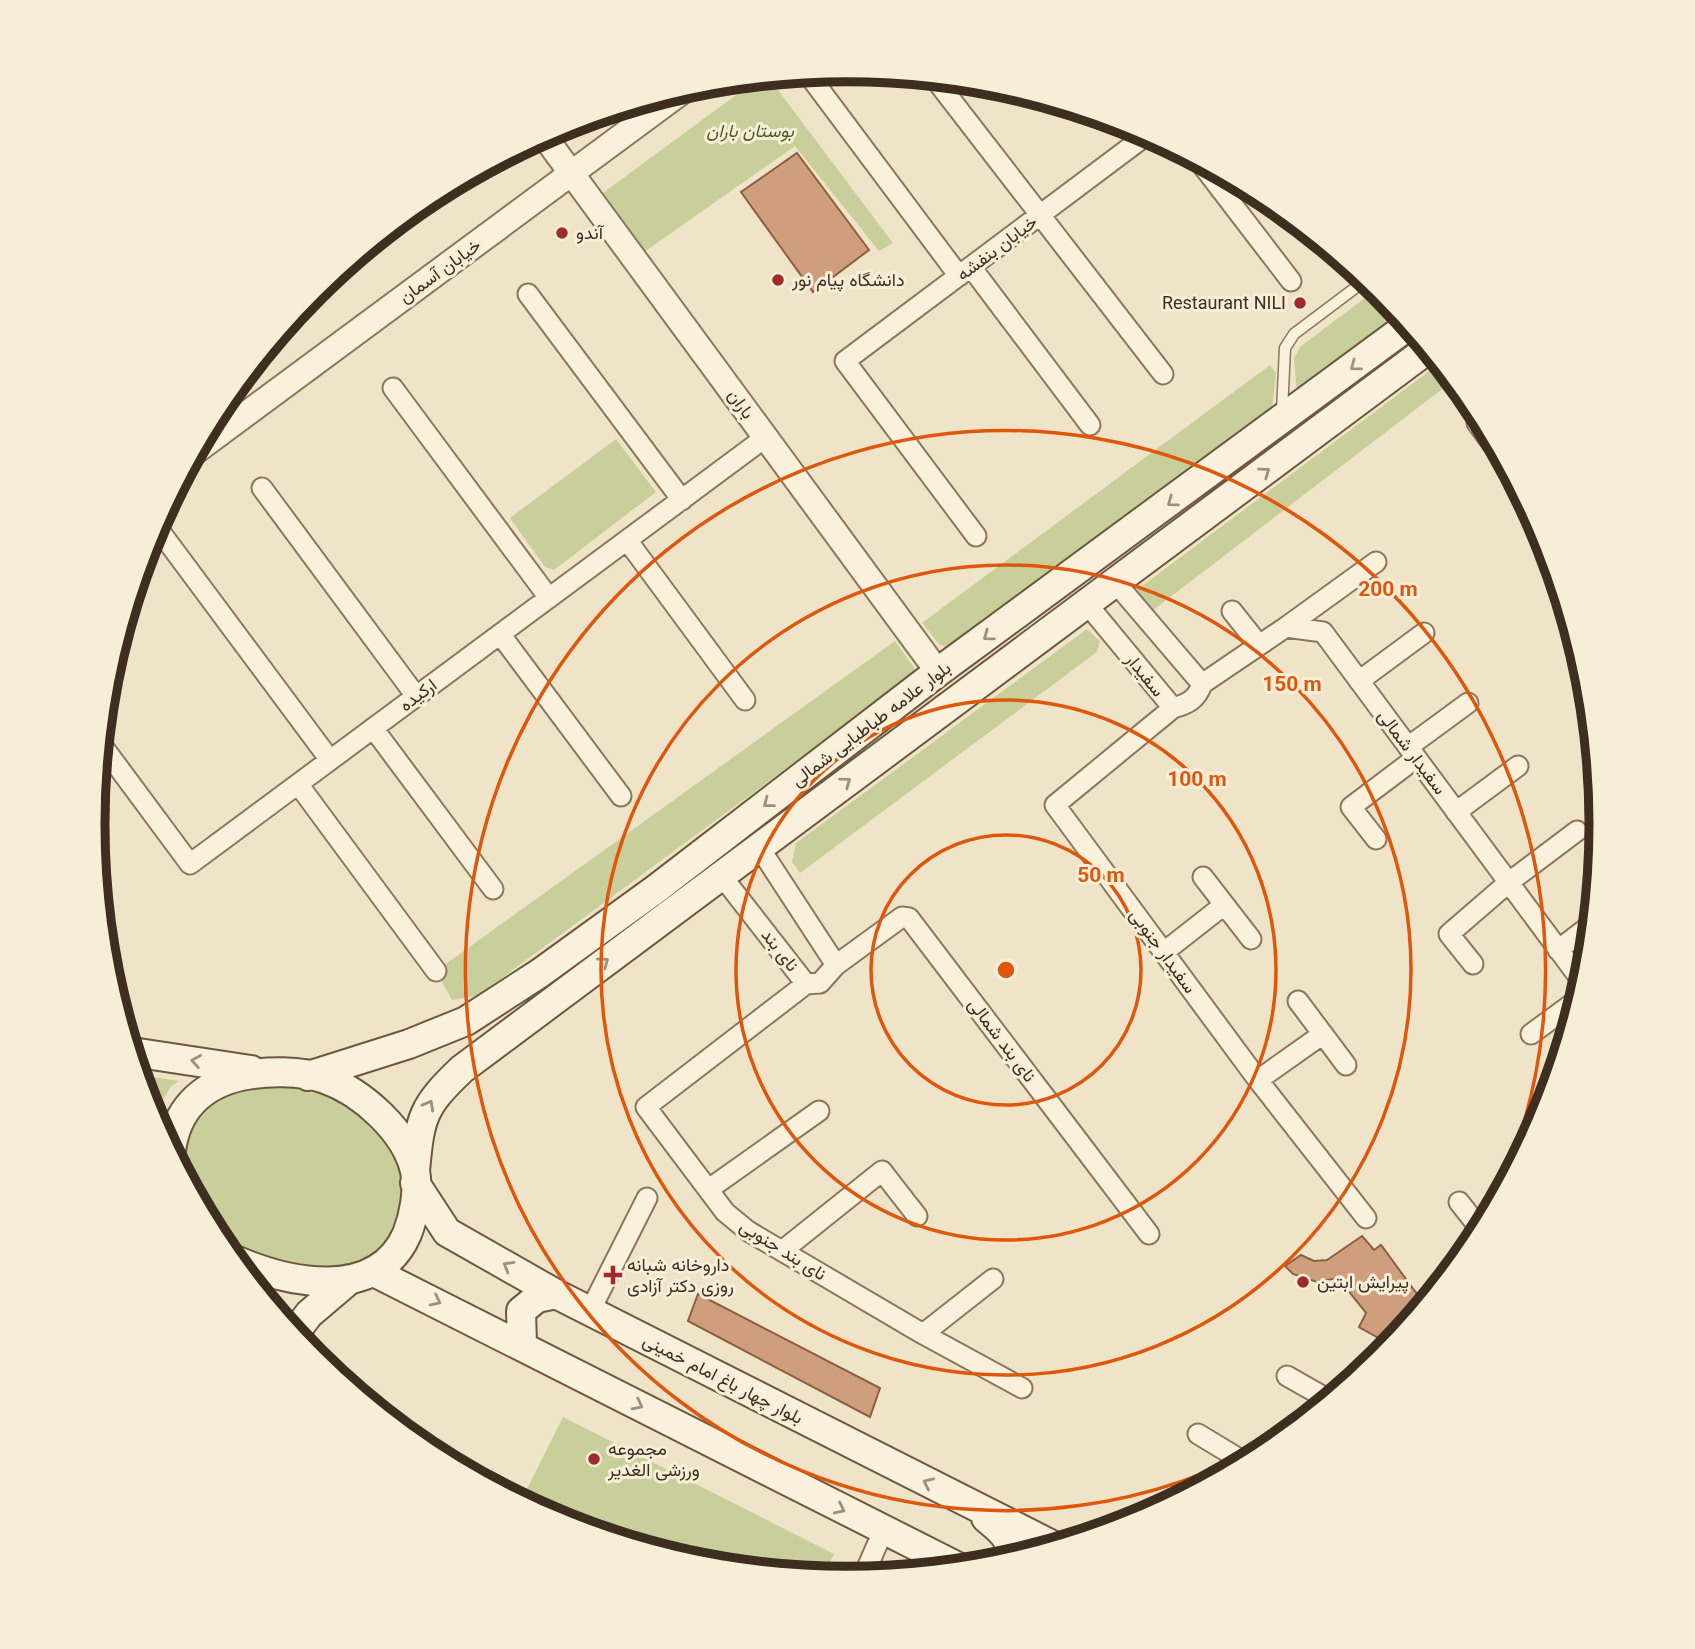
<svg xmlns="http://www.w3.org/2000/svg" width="1695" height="1649" font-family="Georgia,Vazirmatn,serif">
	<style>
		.green { fill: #c9cf9b }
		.building { fill: #cf9f7d; stroke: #8d5f41; stroke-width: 2 }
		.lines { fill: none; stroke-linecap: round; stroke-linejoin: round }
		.service-casing { stroke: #8d765c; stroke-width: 13 }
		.minor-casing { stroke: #8d765c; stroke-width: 23 }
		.tertiary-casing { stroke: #8d765c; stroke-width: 28 }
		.secondary-casing { stroke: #6f573f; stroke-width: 32 }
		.service { stroke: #faf1dc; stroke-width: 10 }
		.minor { stroke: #faf1dc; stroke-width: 19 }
		.tertiary { stroke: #faf1dc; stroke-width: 24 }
		.secondary { stroke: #faf1dc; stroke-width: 28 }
		.oneway { stroke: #9c907e }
		.ring { fill: none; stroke: #df570d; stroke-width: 3.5 }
		.poi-dot { fill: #9e2a2b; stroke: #f7eed8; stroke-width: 2.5 }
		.labels { text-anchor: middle; stroke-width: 6; stroke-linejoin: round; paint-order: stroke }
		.park-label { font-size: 18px; font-style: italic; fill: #4d5a26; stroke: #f7eed8 }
		.poi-label { font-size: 18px; fill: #3d2e20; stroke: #f7eed8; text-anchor: start }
		.street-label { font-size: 18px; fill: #3d2e20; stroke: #f7eed8 }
		.rim { fill: none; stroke: #3d2e20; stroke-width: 9 }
		.centre { fill: #df570d; stroke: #f7eed8; stroke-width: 3.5 }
		.ring-label { font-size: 21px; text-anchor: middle; font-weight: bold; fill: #df570d; stroke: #f7eed8; stroke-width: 6; stroke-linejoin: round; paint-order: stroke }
	</style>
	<rect width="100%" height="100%" fill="#f0e4c8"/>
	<path class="green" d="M 769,78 L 893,243 L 879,251 L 795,146 L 640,255 L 600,195 L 758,79 Z
		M 1378,288 L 1403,318 L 1297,394 L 1294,358 L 1300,347 Z
		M 1440,363 L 1454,380 L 1152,611 L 1134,592 Z
		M 1270,365 L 1276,373 L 1271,418 L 951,650 L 939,644 L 922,623 Z
		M 616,439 L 656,492 L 554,570 L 545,567 L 510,518 Z
		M 1087,629 L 1100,641 L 1097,652 L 800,873 L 792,862 L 796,843 Z
		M 895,641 L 917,672 L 502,978 L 476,996 L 452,1000 L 436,971 Z
		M 139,1075 L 179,1081 L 170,1087 L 153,1119 Z
		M 262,1084 L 297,1086 L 330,1094 L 358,1109 L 384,1135 L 403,1172 L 405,1202 L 397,1232 L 375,1259 L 341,1271 L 291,1270 L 243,1254 L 215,1234 L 180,1169 L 183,1142 L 196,1113 L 223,1093 Z
		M 563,1417 L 834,1554 L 823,1577 L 700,1564 L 558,1521 L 521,1501 Z"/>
	<path class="building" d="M 797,153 L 869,250 L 813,292 L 741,192 Z
		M 1362,1236 L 1374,1250 L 1381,1245 L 1417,1294 L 1416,1301 L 1422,1308 L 1391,1345 L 1359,1327 L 1366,1313 L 1338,1278 L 1317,1282 L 1293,1274 L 1285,1266 L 1301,1255 L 1314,1261 L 1327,1260 Z
		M 698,1294 L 880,1388 L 870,1417 L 688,1321 Z"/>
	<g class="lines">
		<g class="service-casing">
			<path id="service" d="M 1282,411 L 1285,348 L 1294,334 L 1367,279"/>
		</g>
		<g class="minor-casing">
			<path id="minor" d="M 808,74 L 959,276
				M 935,79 L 1163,374
				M 1199,161 L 1291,281
				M 971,267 L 1090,425
				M 528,294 L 682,500
				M 393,388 L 549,598
				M 1477,423 L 1502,457
				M 262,488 L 416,696
				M 156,526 L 330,760
				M 976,536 L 845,361 L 1148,134
				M 627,540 L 745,700
				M 1087,604 L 1173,708 C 1188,704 1197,699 1202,684 L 1115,582
				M 1232,611 L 1259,645
				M 1286,627 L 1376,562
				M 500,634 L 621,796
				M 1359,681 L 1424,633
				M 1202,684 L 1286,627 L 1323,632 L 1584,984
				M 1173,708 L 1055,805 L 1258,1080 L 1366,1218
				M 373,728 L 493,889
				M 101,744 L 190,864 L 766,437
				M 1408,747 L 1468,703
				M 298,784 L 436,971
				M 1456,812 L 1518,766
				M 1376,839 L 1351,807 L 1416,758
				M 721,875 L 806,984 L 820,983 L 836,965 L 759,847
				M 1203,877 L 1251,939
				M 1558,950 L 1592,924
				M 1164,952 L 1224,905
				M 1473,964 L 1449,934 L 1508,883 L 1577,831
				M 836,965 L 902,917 L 909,918 L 1149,1234
				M 806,984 L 646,1107 L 725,1212 L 748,1231 L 923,1334 L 1022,1388
				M 1298,1001 L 1346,1065
				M 1531,1034 L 1580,998
				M 1258,1080 L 1323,1034
				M 709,1189 L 819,1111
				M 1459,1202 L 1482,1231
				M 782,1251 L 882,1171 L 917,1216
				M 590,1311 L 647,1198
				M 923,1334 L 993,1279
				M 1287,1376 L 1324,1397
				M 1198,1434 L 1246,1463
				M 863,1577 L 884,1529"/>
		</g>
		<g class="tertiary-casing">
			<path id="tertiary" d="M 544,136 L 938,672
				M 196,451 L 684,90"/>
		</g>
		<g class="secondary-casing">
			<path id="secondary" d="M 132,1052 L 251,1070
				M 308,1076 L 409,1044 L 466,1021 L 540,973 L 656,889 L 938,672 L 1409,325
				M 171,1151 C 176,1110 201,1085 241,1076 C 265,1071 301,1070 325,1079 C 362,1092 406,1131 415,1171 C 419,1191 414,1216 407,1234 C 377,1303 287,1283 233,1259
				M 415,1171 C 420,1117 422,1107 462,1069 L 1428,349
				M 415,1183 L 447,1232 L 556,1294 L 1054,1546
				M 374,1272 L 960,1568
				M 294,1334 L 309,1314 L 349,1280
				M 522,1344 L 521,1311 L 537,1298 L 556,1294
				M 986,1518 C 1000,1530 1016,1540 1007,1561"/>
		</g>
		<use href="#service" class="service"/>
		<use href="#minor" class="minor"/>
		<use href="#tertiary" class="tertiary"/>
		<use href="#secondary" class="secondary"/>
	</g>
	<defs><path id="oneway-chevron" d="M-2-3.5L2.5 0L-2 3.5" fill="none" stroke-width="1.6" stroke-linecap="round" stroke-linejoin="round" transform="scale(1.75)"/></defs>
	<g class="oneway">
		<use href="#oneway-chevron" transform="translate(1355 366) rotate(143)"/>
		<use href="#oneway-chevron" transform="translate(1265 472) rotate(-36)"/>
		<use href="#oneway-chevron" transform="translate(1172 502) rotate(144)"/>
		<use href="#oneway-chevron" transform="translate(988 636) rotate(144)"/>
		<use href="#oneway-chevron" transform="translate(846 782) rotate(-36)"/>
		<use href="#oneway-chevron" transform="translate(768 803) rotate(142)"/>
		<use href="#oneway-chevron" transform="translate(604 962) rotate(-37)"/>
		<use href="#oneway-chevron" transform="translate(196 1061) rotate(-170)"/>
		<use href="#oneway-chevron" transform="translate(429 1105) rotate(-61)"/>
		<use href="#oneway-chevron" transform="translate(508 1266) rotate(-150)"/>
		<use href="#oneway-chevron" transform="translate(436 1301) rotate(27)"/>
		<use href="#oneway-chevron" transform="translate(638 1405) rotate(27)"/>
		<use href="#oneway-chevron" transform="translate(928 1483) rotate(-155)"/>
		<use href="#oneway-chevron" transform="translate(840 1509) rotate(26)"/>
	</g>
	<g class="ring">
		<circle cx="1006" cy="970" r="135"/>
		<circle cx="1006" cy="970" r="270"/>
		<circle cx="1006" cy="970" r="405"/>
		<path d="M1308 1418A540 540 0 1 1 1464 1256"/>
	</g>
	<g class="poi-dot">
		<circle cx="562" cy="233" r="7"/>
		<circle cx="778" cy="280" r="7"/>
		<circle cx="1300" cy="303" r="7"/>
		<path d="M609.5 1264.5h7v7h7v7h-7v7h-7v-7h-7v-7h7z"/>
		<circle cx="1303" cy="1282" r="7"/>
		<circle cx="594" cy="1459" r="7"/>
	</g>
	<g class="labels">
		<g class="park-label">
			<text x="750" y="137">بوستان باران</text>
		</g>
		<g class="poi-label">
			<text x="576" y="239">آندو</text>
			<text x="792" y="286">دانشگاه پیام نور</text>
			<text x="1286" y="309" text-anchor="end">Restaurant NILI</text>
			<text x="627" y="1271">داروخانه شبانه<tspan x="627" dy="21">روزی دکتر آزادی</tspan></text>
			<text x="1317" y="1288">پیرایش ابتین</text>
			<text x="608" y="1455">مجموعه<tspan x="608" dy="21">ورزشی الغدیر</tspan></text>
		</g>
		<g class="street-label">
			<text transform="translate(997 248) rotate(-37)" y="6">خیابان بنفشه</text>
			<text transform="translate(440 271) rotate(-36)" y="6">خیابان آسمان</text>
			<text transform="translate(741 404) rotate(54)" y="6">باران</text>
			<text transform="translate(1145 675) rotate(51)" y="6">سفیدار</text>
			<text transform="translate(418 695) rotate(-37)" y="6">ارکیده</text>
			<text transform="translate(871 724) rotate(-37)" y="6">بلوار علامه طباطبایی شمالی</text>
			<text transform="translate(1412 752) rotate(53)" y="6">سفیدار شمالی</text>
			<text transform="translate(780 950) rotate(52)" y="6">نای بند</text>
			<text transform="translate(1163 951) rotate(54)" y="6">سفیدار جنوبی</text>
			<text transform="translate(1002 1040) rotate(53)" y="6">نای بند شمالی</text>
			<text transform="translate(783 1250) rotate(32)" y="6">نای بند جنوبی</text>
			<text transform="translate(723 1379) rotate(27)" y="6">بلوار چهار باغ امام خمینی</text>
		</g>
	</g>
	<path d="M0 0H1695V1649H0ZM105 824a742 742 0 1 1 1484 0a742 742 0 1 1-1484 0Z" fill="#f7eed8" fill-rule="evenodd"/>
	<path class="rim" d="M105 824a742 742 0 1 1 1484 0a742 742 0 1 1-1484 0Z"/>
	<circle cx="1006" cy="970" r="10" class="centre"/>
	<g class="ring-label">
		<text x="1388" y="596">200 m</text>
		<text x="1292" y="691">150 m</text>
		<text x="1197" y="786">100 m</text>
		<text x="1101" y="882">50 m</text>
	</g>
</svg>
